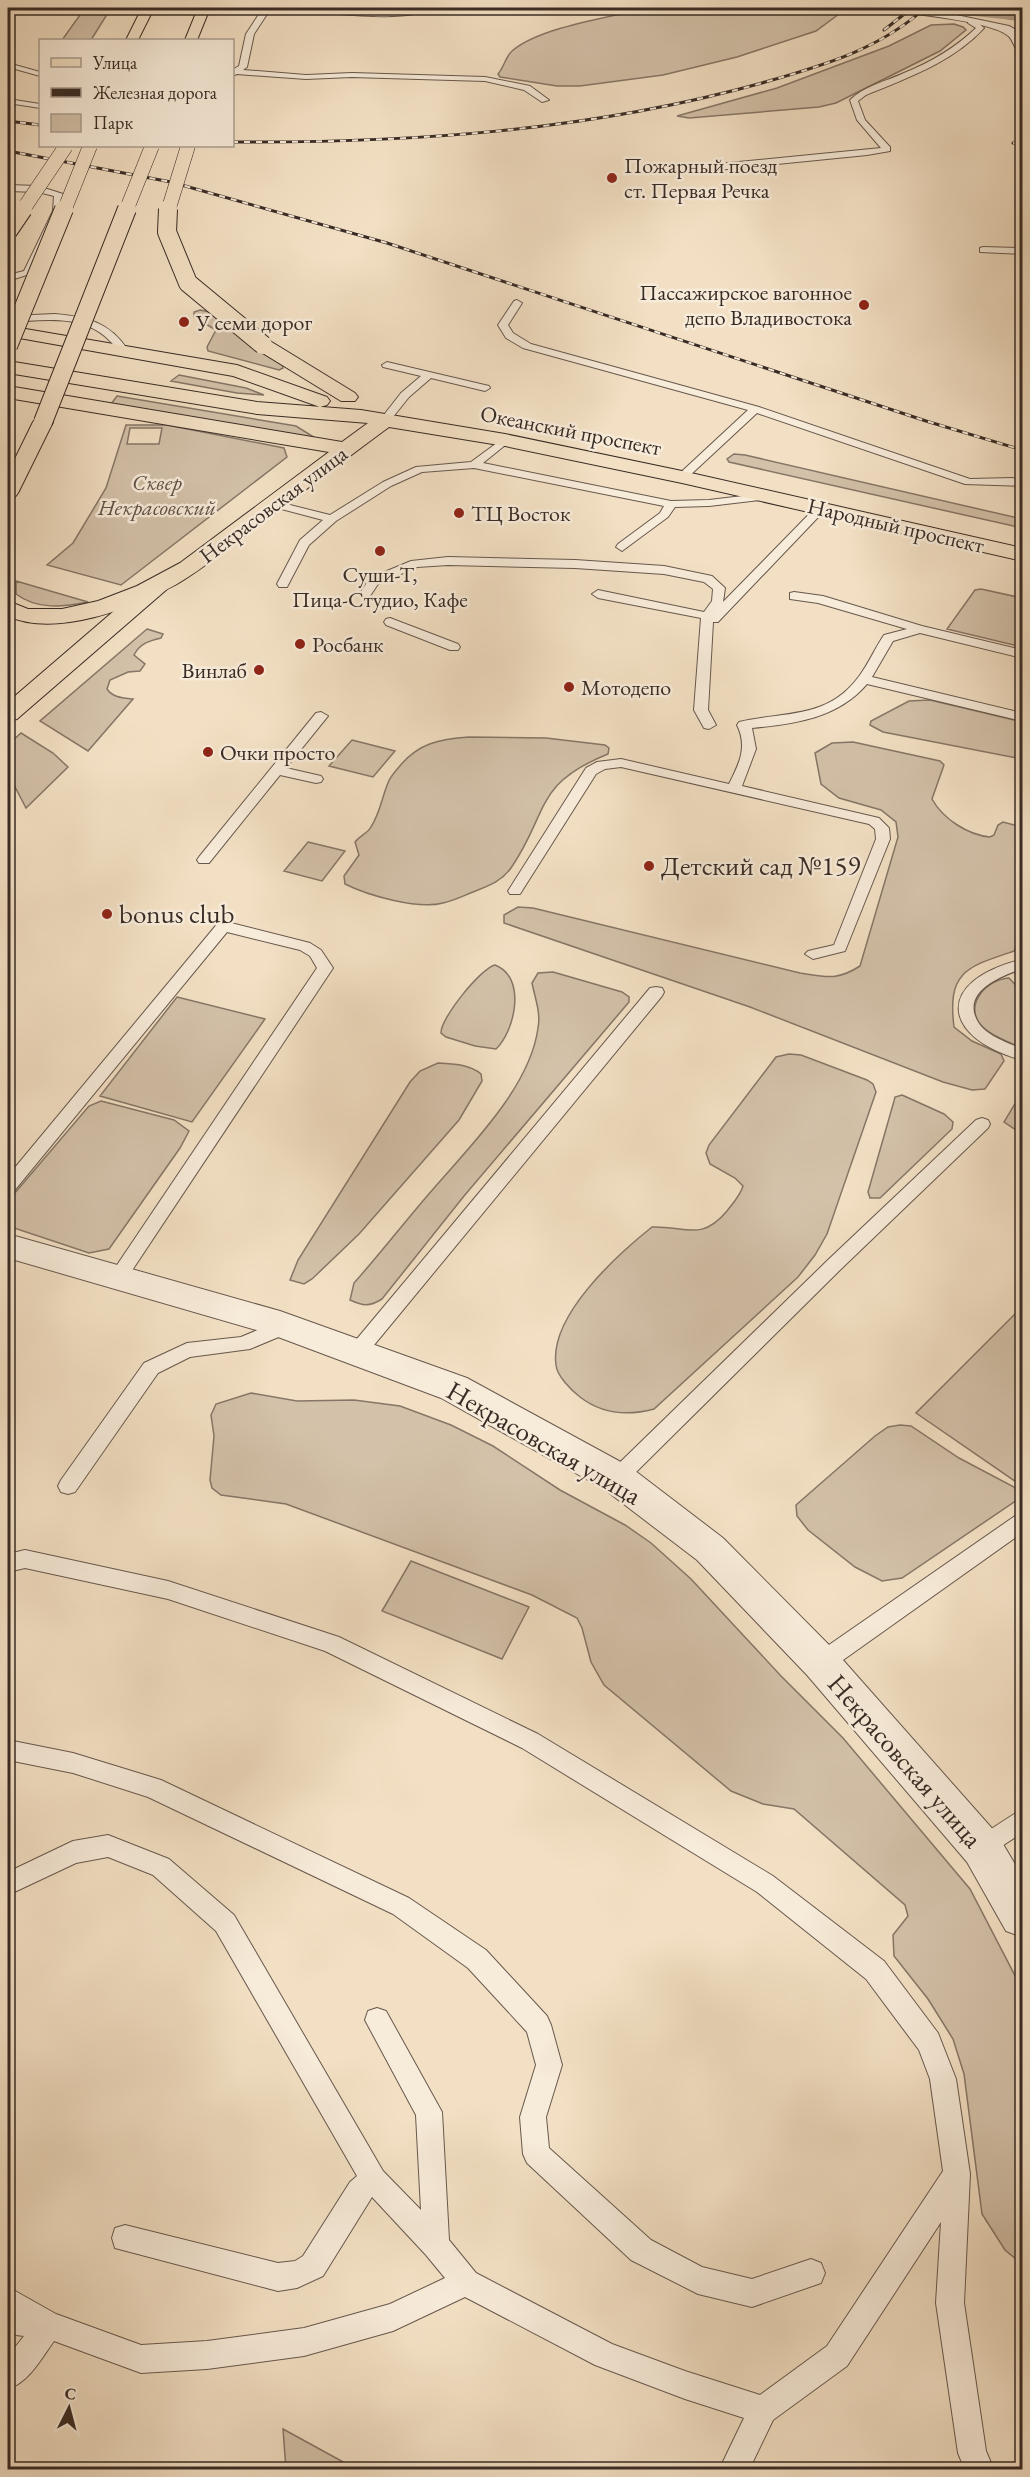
<svg xmlns="http://www.w3.org/2000/svg" width="1030" height="2477" font-family="'EB Garamond',serif">
	<style>
		.green { fill: #d3c1a9; stroke: #867667; stroke-width: 1.5; fill-rule: evenodd }
		.lines { fill: none; stroke-linecap: round; stroke-linejoin: round }
		.river { fill: #b3a28e; fill-rule: evenodd }
		.lane-casing { stroke: #67584d; stroke-width: 2 }
		.street-casing { stroke: #67584d; stroke-width: 2 }
		.primary-casing { stroke: #382b25; stroke-width: 2 }
		.highway-casing { stroke: #382b25; stroke-width: 2 }
		.lane { fill: #f7ebd9; fill-rule: evenodd }
		.street { fill: #f7ebd9; fill-rule: evenodd }
		.primary { fill: #f3e0c4; fill-rule: evenodd }
		.highway { fill: #f3e0c4; fill-rule: evenodd }
		.rail-casing { stroke: #382b25; stroke-width: 3 }
		.rail { stroke: #f7ebd9; stroke-width: 2; stroke-dasharray: 6; stroke-linecap: butt }
		.primary-bridge-far1-casing { stroke: #382b25; stroke-width: 15; stroke-linecap: butt }
		.primary-bridge-casing { stroke: #382b25; stroke-width: 20; stroke-linecap: butt }
		.highway-bridge-far1-casing { stroke: #382b25; stroke-width: 15; stroke-linecap: butt }
		.highway-bridge-casing { stroke: #382b25; stroke-width: 20; stroke-linecap: butt }
		.primary-bridge-far1 { stroke: #f3e0c4; stroke-width: 14 }
		.primary-bridge { stroke: #f3e0c4; stroke-width: 18 }
		.highway-bridge-far1 { stroke: #f3e0c4; stroke-width: 14 }
		.highway-bridge { stroke: #f3e0c4; stroke-width: 18 }
		.poi-dot { fill: #8f2418; stroke: #f7ebd9; stroke-width: 2 }
		.labels { text-anchor: middle; stroke-width: 5; stroke-linejoin: round; paint-order: stroke }
		.far-poi-label { font-size: 22px; fill: #382b25; stroke: #f7ebd9; text-anchor: start }
		.far-street-label { font-size: 22px; fill: #382b25; stroke: #f7ebd9 }
		.far-park-label { font-size: 22px; font-style: italic; fill: #5f5046; stroke: #f7ebd9 }
		.poi-label { font-size: 27px; fill: #382b25; stroke: #f7ebd9; text-anchor: start }
		.street-label { font-size: 27px; fill: #382b25; stroke: #f7ebd9 }
	</style>
	<rect width="100%" height="100%" fill="#f3e0c4"/>
	<filter id="stains"><feTurbulence type="fractalNoise" baseFrequency=".00333" numOctaves="4"/><feColorMatrix values="0 0 0 0 .2 0 0 0 0 .09 0 0 0 0 .02 0 0 0 .5 -.17"/></filter>
	<radialGradient id="worn" r=".72"><stop offset=".6" stop-color="#630" stop-opacity="0"/><stop offset="1" stop-color="#630" stop-opacity=".3"/></radialGradient>
	<path class="green" d="M 85,8 L 111,8 L 91,40 L 62,40 Z
		M 648,8 L 833,8 L 839,14 L 816,31 L 737,57 L 663,75 L 580,86 L 557,86 L 500,77 L 498,74 C 504,67 506,56 512,51 C 540,27 611,17 648,8 Z
		M 963,8 L 1022,8 L 1022,21 L 973,13 Z
		M 954,24 L 963,27 L 966,30 L 940,51 L 836,103 L 819,107 L 689,118 L 677,116 L 777,88 L 889,46 L 931,25 Z
		M 200,310 L 210,312 L 253,347 L 282,365 L 283,368 L 279,370 L 208,351 L 207,347 L 216,330 L 194,317 L 194,312 Z
		M 179,375 L 246,388 L 264,395 L 237,393 L 171,381 Z
		M 117,396 L 296,426 L 320,441 L 111,404 Z
		M 126,425 L 167,425 L 284,448 L 287,457 L 121,585 L 47,565 L 73,543 L 106,488 ZM 130,428 L 162,428 L 159,444 L 127,444 Z
		M 734,454 L 745,455 L 1022,519 L 1022,528 L 729,462 L 727,459 Z
		M 16,581 L 88,602 C 63,607 37,610 16,594 Z
		M 981,589 L 1022,598 L 1022,647 L 947,629 L 975,590 Z
		M 147,629 L 163,634 L 161,638 C 149,641 140,643 134,655 L 145,664 L 140,671 L 128,672 L 110,680 L 107,689 C 113,698 124,698 133,699 L 88,751 L 40,721 Z
		M 930,700 L 1022,722 L 1022,759 L 883,732 L 870,725 L 871,721 L 909,701 Z
		M 21,733 L 53,753 L 68,767 L 26,808 L 13,783 L 8,778 L 8,745 Z
		M 469,737 L 546,738 L 605,745 L 609,748 L 608,754 C 533,784 549,813 511,868 C 501,882 488,886 473,892 C 463,896 453,901 443,903 C 418,910 367,895 345,884 L 344,876 L 359,855 L 355,842 C 360,835 367,834 371,827 C 380,813 382,797 388,783 C 390,777 395,772 399,767 C 418,743 440,739 469,737 Z
		M 352,740 L 395,751 L 373,777 L 329,766 Z
		M 853,742 L 940,761 L 944,765 L 932,799 C 943,819 968,835 990,837 L 994,835 L 998,825 L 1003,822 L 1022,827 L 1022,934 L 1014,951 C 967,967 947,971 954,1027 L 972,1041 L 1001,1054 L 1004,1061 L 985,1089 L 972,1090 L 943,1082 L 750,1007 L 504,923 L 504,915 L 518,907 L 533,908 L 800,973 C 826,977 837,981 860,966 L 898,837 L 896,822 L 881,810 L 839,798 L 821,784 L 815,753 L 832,743 Z
		M 308,842 L 345,851 L 322,881 L 284,871 Z
		M 495,965 C 527,977 515,1031 496,1049 L 475,1046 L 446,1037 L 441,1033 C 440,1019 481,968 495,965 Z
		M 553,972 L 622,992 L 629,997 L 629,1002 L 464,1196 L 382,1299 C 369,1307 363,1306 350,1300 L 354,1283 C 380,1254 403,1224 428,1195 C 466,1150 530,1089 538,1028 C 541,1013 535,998 532,983 L 538,973 Z
		M 1009,978 L 1022,992 L 1022,1041 L 1017,1046 C 1005,1040 989,1035 980,1024 C 964,1003 988,979 1009,978 Z
		M 177,997 L 265,1019 L 192,1122 L 100,1096 Z
		M 789,1054 L 801,1055 L 867,1080 L 873,1084 L 876,1092 L 827,1234 L 815,1255 L 798,1277 L 654,1409 C 628,1416 602,1414 580,1397 C 571,1390 557,1376 556,1365 C 549,1316 617,1255 652,1227 C 686,1226 701,1242 727,1211 C 733,1203 740,1196 743,1186 L 735,1178 L 710,1164 L 706,1153 L 709,1145 L 776,1057 Z
		M 438,1063 C 452,1064 469,1064 481,1074 L 482,1081 L 459,1120 L 359,1234 L 312,1279 L 304,1284 L 290,1280 L 298,1260 L 410,1082 L 420,1071 Z
		M 1022,1092 L 1022,1134 L 1004,1122 Z
		M 902,1095 L 944,1114 L 953,1122 L 952,1129 L 880,1198 L 870,1198 L 868,1192 L 894,1101 L 895,1097 Z
		M 101,1101 L 174,1120 L 189,1131 L 180,1148 L 109,1249 L 89,1253 L 8,1226 L 8,1201 L 89,1106 Z
		M 1022,1307 L 1022,1486 L 916,1413 Z
		M 251,1393 L 297,1401 L 354,1400 L 400,1406 L 451,1425 L 493,1446 L 560,1490 L 625,1525 L 651,1543 L 691,1579 L 781,1676 L 843,1738 L 970,1889 L 1022,1989 L 1022,2264 L 1005,2250 L 982,2214 L 964,2074 L 953,2039 L 928,1999 L 894,1956 L 893,1935 L 908,1916 L 905,1905 L 794,1809 L 763,1804 L 731,1791 L 604,1685 L 591,1662 L 582,1628 L 577,1618 L 532,1595 L 286,1504 L 221,1495 L 212,1488 L 210,1480 L 214,1436 L 211,1415 L 216,1404 Z
		M 900,1425 L 911,1426 L 959,1458 L 1014,1487 L 1020,1498 L 902,1578 L 882,1581 L 855,1567 L 808,1530 L 797,1516 L 796,1505 L 875,1436 L 888,1427 Z
		M 411,1561 L 529,1607 L 502,1659 L 382,1611 Z
		M 283,2429 L 356,2469 L 286,2469 Z"/>
	<g class="lines">
		<path class="river" d="M 951,8 L 1022,8 L 1022,21 L 955,14 Z"/>
		<g class="lane-casing">
			<path id="lane" d="M 14,8 L 22,8 L 8,18 L 8,13 Z
				M 263,8 L 271,8 L 254,34 L 247,67 L 243,70 L 306,75 L 352,73 L 485,77 L 530,86 L 549,100 L 542,102 L 524,90 L 485,81 L 352,77 L 306,79 L 237,74 L 232,76 L 232,70 L 239,66 L 246,34 Z
				M 968,19 L 974,19 L 984,28 C 953,62 907,78 866,95 L 858,101 L 865,120 L 890,147 L 890,151 L 867,155 L 718,170 L 714,167 L 718,164 L 881,148 L 857,120 L 850,100 C 864,86 887,81 904,73 C 931,62 955,48 976,28 L 968,23 Z
				M 8,63 L 40,72 L 40,76 L 8,67 Z
				M 8,99 L 40,104 L 40,108 L 8,103 Z
				M 8,185 L 38,186 L 63,194 L 61,211 L 33,273 L 8,281 L 8,275 L 24,271 L 53,211 L 54,196 L 38,192 L 8,191 Z
				M 983,247 L 1022,248 L 1022,254 L 980,252 L 980,248 Z
				M 517,300 L 522,303 L 508,325 L 513,333 L 531,344 L 759,407 L 970,479 L 1012,478 L 1022,480 L 1022,486 L 965,484 L 757,413 L 686,479 L 678,479 L 678,475 L 748,410 L 523,348 L 506,338 L 498,325 L 514,301 Z
				M 55,314 C 88,317 109,322 128,350 L 119,352 C 92,312 50,320 8,322 L 8,316 Z
				M 387,362 L 489,386 L 490,388 L 485,391 L 431,378 L 409,397 L 389,422 L 381,422 L 380,420 L 401,393 L 421,376 L 383,367 L 382,365 Z
				M 505,437 L 510,440 L 509,442 L 483,463 L 671,501 L 709,500 L 769,493 L 775,496 L 769,499 L 709,506 L 675,507 L 668,517 L 622,551 L 616,547 L 618,544 L 660,513 L 664,506 L 474,468 L 422,472 L 391,486 L 336,521 L 309,545 L 287,587 L 279,587 L 277,584 L 300,540 L 323,520 L 270,506 L 270,502 L 274,501 L 330,515 L 383,482 L 416,467 L 471,462 Z
				M 821,505 L 827,508 L 825,510 L 718,622 L 713,622 L 708,710 L 716,725 L 709,729 L 704,728 L 694,710 L 701,618 L 598,598 L 592,594 L 598,590 L 704,612 L 712,601 L 713,589 L 704,582 L 664,574 L 575,568 L 448,565 L 417,567 L 378,584 L 370,596 L 362,596 L 360,593 L 370,578 L 411,561 L 448,557 L 575,560 L 664,566 L 712,576 L 725,588 L 723,602 L 817,506 Z
				M 794,592 L 823,596 L 922,626 L 1022,650 L 1022,658 L 920,633 L 893,641 L 872,677 L 1022,713 L 1022,721 L 867,684 C 838,718 795,724 752,728 L 756,749 L 742,786 L 879,818 L 889,828 L 890,839 L 845,951 L 813,959 L 805,954 L 808,951 L 834,945 L 876,839 L 875,829 L 869,824 L 621,767 L 605,769 L 596,774 L 520,894 L 510,894 L 508,891 L 586,768 L 597,762 L 621,759 L 729,784 C 739,764 748,747 737,725 L 739,722 C 785,711 828,720 860,675 C 869,663 875,648 884,635 L 907,629 L 818,603 L 790,599 L 790,593 Z
				M 390,618 L 458,644 L 460,647 L 458,650 L 450,650 L 386,625 L 384,622 L 386,619 Z
				M 321,712 L 328,716 L 286,768 L 321,776 L 323,779 L 321,782 L 316,783 L 280,775 L 209,863 L 199,863 L 197,860 L 199,857 L 316,713 Z
				M 223,921 L 310,943 L 321,950 L 333,968 L 125,1281 L 119,1283 L 113,1281 L 110,1276 L 113,1271 L 317,968 L 310,956 L 300,950 L 227,932 L 14,1191 L 8,1193 L 8,1176 L 218,923 Z
				M 1020,960 L 1022,961 L 1022,969 C 1001,976 960,992 978,1022 C 986,1036 1009,1043 1022,1049 L 1022,1060 C 942,1038 934,982 1020,960 Z
				M 656,987 L 662,988 L 664,992 L 662,996 L 365,1356 L 358,1358 L 351,1356 L 348,1351 L 351,1346 L 650,988 Z
				M 982,1118 L 988,1120 L 990,1124 L 988,1128 L 841,1269 L 624,1484 L 617,1486 L 610,1484 L 607,1478 L 610,1472 L 829,1259 L 976,1120 Z
				M 280,1317 L 287,1319 L 289,1324 L 281,1336 L 250,1349 L 190,1357 L 158,1373 L 75,1492 L 68,1494 L 61,1492 L 58,1486 L 61,1480 L 144,1363 L 187,1343 L 241,1337 L 267,1326 L 273,1319 Z
				M 1022,1513 L 1022,1533 L 829,1670 L 821,1673 L 813,1670 L 810,1663 L 813,1656 L 1015,1516 Z
				M 25,1550 L 168,1581 L 339,1637 L 538,1734 L 773,1876 L 884,1961 L 938,2033 L 956,2079 L 970,2174 L 964,2303 L 986,2451 L 994,2470 L 965,2470 L 958,2453 L 936,2303 L 941,2222 L 847,2366 L 773,2420 L 749,2470 L 719,2470 L 744,2418 L 685,2399 L 595,2365 L 465,2297 L 393,2331 L 304,2356 L 207,2369 L 141,2373 L 54,2341 C 41,2359 29,2382 8,2389 L 8,2356 L 24,2336 L 8,2334 L 8,2287 L 56,2314 L 141,2345 L 207,2341 L 304,2328 L 390,2304 L 445,2278 L 426,2255 L 372,2197 L 323,2276 L 297,2288 L 278,2291 L 115,2248 L 112,2238 L 115,2228 L 125,2225 L 278,2263 L 295,2261 L 303,2256 L 350,2182 L 357,2176 L 216,1931 L 153,1875 L 108,1857 L 76,1863 L 8,1895 L 8,1872 L 73,1841 L 108,1835 L 169,1859 L 234,1915 L 383,2171 L 421,2210 L 416,2115 L 365,2020 L 368,2011 L 377,2008 L 386,2011 L 442,2112 L 449,2240 L 476,2273 L 612,2344 L 685,2371 L 760,2395 L 827,2346 L 943,2171 L 930,2079 L 919,2050 L 866,1979 L 757,1892 L 522,1748 L 325,1651 L 168,1599 L 25,1568 L 8,1572 L 8,1554 Z
				M 8,1740 L 73,1753 L 161,1780 L 409,1898 L 486,1950 L 547,2016 L 551,2025 L 562,2065 L 546,2117 L 549,2148 L 651,2240 L 702,2267 L 752,2279 L 811,2259 L 821,2263 L 825,2273 L 821,2283 L 752,2307 L 698,2294 L 631,2260 L 527,2163 L 523,2154 L 520,2117 L 536,2065 L 527,2032 L 468,1968 L 393,1914 L 148,1797 L 73,1773 L 8,1760 Z
				M 1022,1809 L 1022,1833 L 982,1859 L 974,1856 L 970,1848 L 974,1840 Z"/>
		</g>
		<g class="street-casing">
			<path id="street" d="M 304,8 L 428,8 C 412,23 334,13 310,12 Z
				M 890,8 L 923,8 L 1009,26 C 1022,32 1022,38 1022,52 L 1017,51 C 1014,46 1012,38 1007,35 C 990,22 919,14 896,12 Z
				M 8,1234 L 280,1311 L 467,1378 L 630,1467 L 723,1538 L 835,1651 L 997,1834 L 1022,1876 L 1022,1937 L 1006,1931 L 967,1862 L 807,1675 L 697,1560 L 604,1489 L 441,1398 L 270,1334 L 8,1258 Z"/>
		</g>
		<g class="primary-casing">
			<path id="primary" d="M 8,326 L 237,365 L 327,397 L 330,401 L 327,405 L 320,407 L 233,376 L 8,336 Z
				M 263,339 L 270,341 L 355,393 L 358,397 L 355,401 L 341,401 L 256,349 L 254,345 L 256,341 Z
				M 8,361 L 257,402 L 361,410 L 505,434 L 682,471 L 1022,548 L 1022,561 L 682,483 L 505,446 L 389,427 C 344,460 299,495 255,528 C 229,547 204,568 177,584 C 134,608 55,638 8,616 L 8,601 L 28,609 L 62,609 L 98,601 L 137,586 L 180,563 L 329,452 L 8,398 L 8,386 L 342,442 L 368,423 L 257,414 L 8,373 Z"/>
		</g>
		<g class="highway-casing">
			<path id="highway" d="M 142,8 L 154,8 L 138,40 L 126,40 Z
				M 198,8 L 210,8 L 197,40 L 185,40 Z
				M 43,416 L 50,418 L 53,422 L 18,493 L 15,497 L 8,499 L 8,473 L 33,422 L 36,418 Z
				M 158,578 L 166,580 L 169,585 L 166,590 L 17,719 L 8,721 L 8,702 L 150,580 Z"/>
		</g>
		<use href="#lane" class="lane"/>
		<use href="#street" class="street"/>
		<use href="#primary" class="primary"/>
		<use href="#highway" class="highway"/>
		<g class="rail-casing">
			<path id="rail" d="M 884,30 L 912,8
				M 8,121 L 40,125
				M 232,142 C 411,143 589,131 762,83 C 821,66 879,50 925,8
				M 1013,143 L 1022,142
				M 8,151 L 171,182 L 387,243 L 926,421 L 1022,450"/>
		</g>
		<use href="#rail" class="rail"/>
		<g class="primary-bridge-far1-casing">
			<path id="primary-bridge-far1" d="M 168,211 L 188,146"/>
		</g>
		<g class="primary-bridge-casing">
			<path id="primary-bridge" d="M 168,209 L 167,232 L 188,283 L 263,345"/>
		</g>
		<g class="highway-bridge-far1-casing">
			<path id="highway-bridge-far1" d="M 22,211 L 66,146
				M 64,211 L 90,146
				M 126,211 L 152,146"/>
		</g>
		<g class="highway-bridge-casing">
			<path id="highway-bridge" d="M 8,231 L 23,209
				M 8,346 L 64,209
				M 43,422 L 127,209"/>
		</g>
		<use href="#primary-bridge-far1" class="primary-bridge-far1"/>
		<use href="#primary-bridge" class="primary-bridge"/>
		<use href="#highway-bridge-far1" class="highway-bridge-far1"/>
		<use href="#highway-bridge" class="highway-bridge"/>
	</g>
	<g class="poi-dot">
		<circle cx="612" cy="178" r="6"/>
		<circle cx="864" cy="305" r="6"/>
		<circle cx="184" cy="322" r="6"/>
		<circle cx="459" cy="513" r="6"/>
		<circle cx="380" cy="551" r="6"/>
		<circle cx="300" cy="644" r="6"/>
		<circle cx="259" cy="670" r="6"/>
		<circle cx="569" cy="687" r="6"/>
		<circle cx="208" cy="752" r="6"/>
		<circle cx="649" cy="866" r="6"/>
		<circle cx="107" cy="914" r="6"/>
	</g>
	<g class="labels">
		<g class="far-poi-label">
			<text x="624" y="173">Пожарный поезд<tspan x="624" dy="25">ст. Первая Речка</tspan></text>
			<text x="852" y="300" text-anchor="end">Пассажирское вагонное<tspan x="852" dy="25">депо Владивостока</tspan></text>
			<text x="196" y="330">У семи дорог</text>
			<text x="471" y="521">ТЦ Восток</text>
			<text x="380" y="582" text-anchor="middle">Суши-Т,<tspan x="380" dy="25">Пица-Студио, Кафе</tspan></text>
			<text x="312" y="652">Росбанк</text>
			<text x="247" y="678" text-anchor="end">Винлаб</text>
			<text x="581" y="695">Мотодепо</text>
			<text x="220" y="760">Очки просто</text>
		</g>
		<g class="far-street-label">
			<text transform="translate(571 430) rotate(11)" y="8">Океанский проспект</text>
			<text transform="translate(273 504) rotate(-37)" y="8">Некрасовская улица</text>
			<text transform="translate(896 525) rotate(13)" y="8">Народный проспект</text>
		</g>
		<g class="far-park-label">
			<text x="157" y="490">Сквер<tspan x="157" dy="25">Некрасовский</tspan></text>
		</g>
		<g class="poi-label">
			<text x="661" y="875">Детский сад №159</text>
			<text x="119" y="923">bonus club</text>
		</g>
		<g class="street-label">
			<text transform="translate(544 1443) rotate(30)" y="9">Некрасовская улица</text>
			<text transform="translate(905 1761) rotate(49)" y="9">Некрасовская улица</text>
		</g>
	</g>
	<rect width="1030" height="2477" fill="none" stroke="#f3e0c4" stroke-width="30"/>
	<rect x="9" y="9" width="1012" height="2459" fill="none" stroke="#382b25" stroke-width="3"/>
	<rect x="15" y="15" width="1000" height="2447" fill="none" stroke="#382b25" stroke-width="1.5"/>
	<rect x="39" y="39" width="195" height="108" fill="#f7ebd9" stroke="#ab9e91" stroke-width="1.5"/>
	<rect x="51" y="58" width="30" height="9" fill="#f3e0c4" stroke="#ab9e91" stroke-width="1.5"/>
	<text x="93" y="69" font-size="18" fill="#382b25">Улица</text>
	<rect x="51" y="88" width="30" height="9" fill="#382b25" stroke="#ab9e91" stroke-width="1.5"/>
	<text x="93" y="99" font-size="18" fill="#382b25">Железная дорога</text>
	<rect x="51" y="114" width="30" height="18" fill="#d3c1a9" stroke="#ab9e91" stroke-width="1.5"/>
	<text x="93" y="129" font-size="18" fill="#382b25">Парк</text>
	<g transform="translate(69 2408) rotate(6)" stroke="#f7ebd9" stroke-width="4.5" paint-order="stroke">
	<path d="M0-4.5L10 22L0 15L-10 22Z" fill="#382b25"/>
	<text y="-9" font-size="16" font-weight="bold" text-anchor="middle" fill="#382b25">С</text>
	</g>
	<rect width="100%" height="100%" filter="url(#stains)"/>
	<rect width="100%" height="100%" fill="url(#worn)"/>
</svg>
